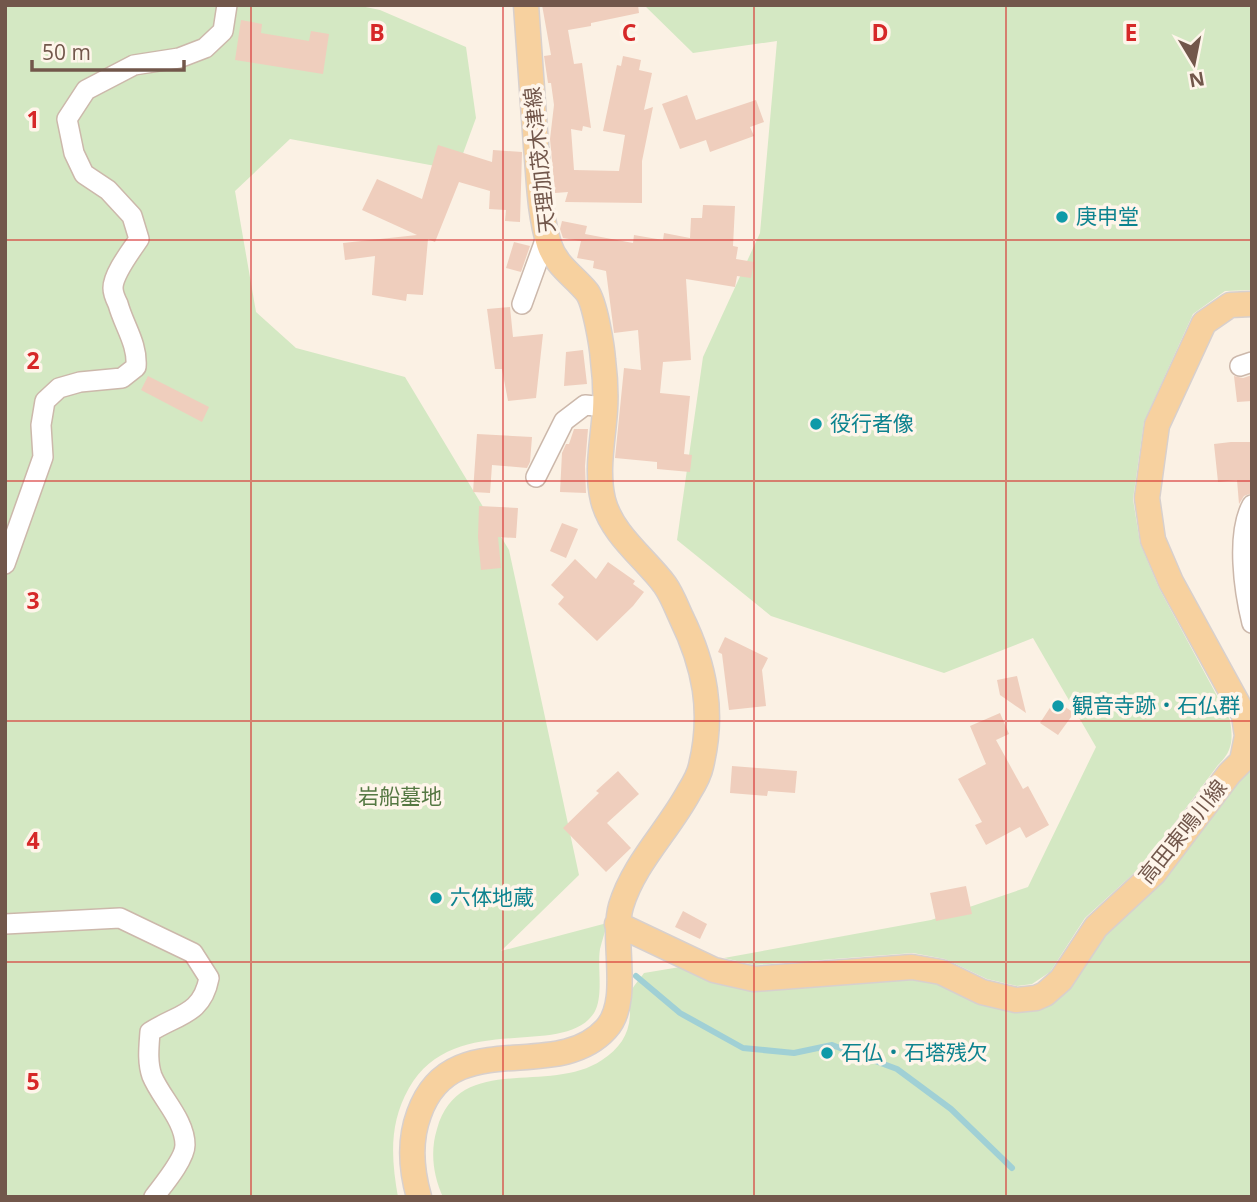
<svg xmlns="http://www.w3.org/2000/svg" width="1257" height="1202" font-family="'Open Sans','Noto Sans JP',sans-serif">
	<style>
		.green { fill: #d4e8c3 }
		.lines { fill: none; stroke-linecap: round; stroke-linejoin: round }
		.stream { stroke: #a0d0d5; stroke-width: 6 }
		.building { fill: #efcebd }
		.minor-casing { stroke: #ccb8ab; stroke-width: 22 }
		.major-casing { stroke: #d8d0cd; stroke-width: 27 }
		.minor { stroke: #fff; stroke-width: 19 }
		.major { stroke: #f7d19f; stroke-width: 24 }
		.grid { fill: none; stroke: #d62828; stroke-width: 2; stroke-opacity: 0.55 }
		.culture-dot { fill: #0f9aa8; stroke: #fef5ea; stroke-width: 2.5 }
		.labels { text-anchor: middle; stroke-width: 7; stroke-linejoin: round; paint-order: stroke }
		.street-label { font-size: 21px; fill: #72574b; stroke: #fef5ea }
		.culture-label { font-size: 21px; fill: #0d838f; stroke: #fef5ea; text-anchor: start }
		.park-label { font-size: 21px; fill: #557843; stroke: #fef5ea }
		.grid-label { font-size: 23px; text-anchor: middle; font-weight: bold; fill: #d62828; stroke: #fef5ea; stroke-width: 7; stroke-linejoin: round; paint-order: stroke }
	</style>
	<rect width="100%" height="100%" fill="#fbf1e4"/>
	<path class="green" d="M 5,5 L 356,5 L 380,10 L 466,47 L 476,118 L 457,170 L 290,139 L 235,191 L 256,312 L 296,348 L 405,377 L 509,550 L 579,875 L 501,951 L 607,923 C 605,932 602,941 600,949 C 597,968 604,996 594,1013 C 563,1060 454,1009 409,1088 C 389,1123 391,1158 398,1197 L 5,1197 Z
		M 644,5 L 1252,5 L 1252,290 L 1225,291 L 1193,314 L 1144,422 L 1133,499 L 1140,543 L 1159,588 L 1230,720 C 1233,739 1233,751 1218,765 L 1144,864 L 1085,918 L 1050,972 L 1032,984 L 1017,986 L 987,979 L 945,959 L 913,953 L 754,965 L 724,958 L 931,920 L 1028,887 L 1096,747 L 1033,638 L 944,673 L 771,616 L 677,540 L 703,357 L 760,233 L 777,41 L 693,53 Z
		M 1252,769 L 1252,1197 L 443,1197 C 433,1176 430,1151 437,1129 C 459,1051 549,1096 602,1060 C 620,1048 630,1034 630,1012 C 630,1006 629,997 631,991 C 634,985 640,979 644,973 L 680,967 L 709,982 L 753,991 L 911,979 L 937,983 L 1014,1012 L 1040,1010 L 1051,1004 L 1071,988 L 1106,935 L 1163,881 L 1238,782 Z"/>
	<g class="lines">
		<path class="stream" d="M 636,976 L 680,1013 L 743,1048 L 794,1053 L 832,1045 L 897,1069 L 951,1109 L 1012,1168"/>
	</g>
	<path class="building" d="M 542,5 L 638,5 L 639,13 L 591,23 L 591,26 L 568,30 L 574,64 L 582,63 L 591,128 L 583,126 L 582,131 L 571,129 L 574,170 L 619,171 L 625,135 L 603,131 L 617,65 L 621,66 L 623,56 L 641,60 L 639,70 L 652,73 L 644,110 L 653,107 L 642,161 L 642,203 L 565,202 L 568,192 L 555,193 L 550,139 L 554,105 L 551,83 L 548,83 L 544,56 L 551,55 Z
		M 241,20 L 262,24 L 261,33 L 309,41 L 311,31 L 329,34 L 323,74 L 235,60 Z
		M 687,95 L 696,120 L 756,100 L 764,122 L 750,127 L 754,136 L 710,152 L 706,140 L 680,149 L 662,104 Z
		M 438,145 L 492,162 L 493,150 L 522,152 L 520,222 L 505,221 L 506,210 L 489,209 L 490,191 L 459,182 L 435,242 L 428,239 L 423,295 L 407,294 L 406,301 L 372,295 L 375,256 L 345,260 L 343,243 L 417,235 L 362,210 L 377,179 L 422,199 Z
		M 703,205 L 735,206 L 733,246 L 738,247 L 736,259 L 754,262 L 751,278 L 737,276 L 735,287 L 686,279 L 691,360 L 663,362 L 660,393 L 690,396 L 684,454 L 692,455 L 690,472 L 657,469 L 657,462 L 615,458 L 624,368 L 641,370 L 638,330 L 614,333 L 606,271 L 593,268 L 594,261 L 577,258 L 581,241 L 563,238 L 560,229 L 562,221 L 587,226 L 585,234 L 633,243 L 634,235 L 663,240 L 664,233 L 690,238 L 691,218 L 702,218 Z
		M 514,242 L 530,246 L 521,272 L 506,268 Z
		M 510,307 L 513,337 L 543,334 L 536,398 L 508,401 L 502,369 L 495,369 L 487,309 Z
		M 583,350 L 587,384 L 564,386 L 566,352 Z
		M 1252,375 L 1252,401 L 1237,402 L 1234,376 L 1243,378 Z
		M 148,376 L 209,407 L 202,422 L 141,390 Z
		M 574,429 L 588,429 L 585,466 L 586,493 L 560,492 L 562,453 L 566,444 L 569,444 Z
		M 477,434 L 532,437 L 530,462 L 527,468 L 492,465 L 490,493 L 473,492 Z
		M 1231,442 L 1252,442 L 1252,493 L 1244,496 L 1239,504 L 1237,480 L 1218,482 L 1214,444 Z
		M 479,506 L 518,508 L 516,538 L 498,537 L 501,568 L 481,570 L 478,537 Z
		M 562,523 L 578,529 L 566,558 L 550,551 Z
		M 575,559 L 596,579 L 608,562 L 635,581 L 633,584 L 644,592 L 633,606 L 597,641 L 558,604 L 564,597 L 551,585 Z
		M 725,637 L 768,658 L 762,670 L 766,706 L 729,710 L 722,654 L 718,652 Z
		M 1017,676 L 1026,713 L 1000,695 L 997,680 Z
		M 1055,700 L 1074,713 L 1058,735 L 1040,723 Z
		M 1000,713 L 1009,734 L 996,740 L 1023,789 L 1028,786 L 1049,825 L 1026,838 L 1020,827 L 986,845 L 975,825 L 982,822 L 958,779 L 986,764 L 970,726 Z
		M 732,766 L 797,771 L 795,793 L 768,791 L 767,796 L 730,793 Z
		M 618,771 L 639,794 L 607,823 L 631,848 L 606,872 L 563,828 L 599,793 L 596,791 Z
		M 966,886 L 972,914 L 936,921 L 930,893 Z
		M 683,911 L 707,924 L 700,939 L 675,927 Z"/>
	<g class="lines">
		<g class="minor-casing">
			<path id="minor" d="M 522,304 L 547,235
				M 1240,366 L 1252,362
				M 536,477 L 564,421 L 585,405 L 606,407
				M 1252,505 C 1236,534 1244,591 1252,623
				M 5,564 L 43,457 L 41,425 L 45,401 L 59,388 L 80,382 L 122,378 L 136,367 C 138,344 124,326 118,304 C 116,300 113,293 113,288 C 113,274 131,251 139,239 L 132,216 L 108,190 L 84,174 L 74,153 L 67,119 L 86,90 L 134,65 L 179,58 L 205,48 L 223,31 L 227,5
				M 5,924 L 120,918 L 193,953 L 209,978 C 202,1015 178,1014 150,1032 C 149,1046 147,1062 152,1076 C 161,1098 185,1120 185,1145 C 185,1159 163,1185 154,1197"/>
		</g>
		<g class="major-casing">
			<path id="major" d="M 617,924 L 714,970 L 754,979 L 912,967 L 941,972 L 982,992 L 1016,1000 L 1036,998 L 1045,994 L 1061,980 L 1096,927 L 1154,873 L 1229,774 L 1242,761 L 1247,736 L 1244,715 L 1171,582 L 1153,540 L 1147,498 L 1157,425 L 1204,323 L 1230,305 L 1252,304
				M 419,1197 C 411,1169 409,1141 419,1114 C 451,1023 555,1085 606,1029 C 632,1001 611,941 621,906 C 634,863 668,831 689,792 C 694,784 699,776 701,766 C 714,712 705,666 681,617 C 676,606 672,595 665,585 C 645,558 612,535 603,500 C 596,470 603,441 605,410 C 606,394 605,376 603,360 C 602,346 595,303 587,292 C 573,275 556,266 549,244 C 539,212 539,178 536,146 C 533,99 529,52 526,5"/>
		</g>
		<use href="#minor" class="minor"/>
		<use href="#major" class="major"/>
	</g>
	<path class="grid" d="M 251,5 L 251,1197M 503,5 L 503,1197M 754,5 L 754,1197M 1006,5 L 1006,1197M 5,240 L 1252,240M 5,481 L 1252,481M 5,721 L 1252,721M 5,962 L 1252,962"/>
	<g class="culture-dot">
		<circle cx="1062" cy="217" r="7"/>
		<circle cx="816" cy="424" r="7"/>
		<circle cx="1058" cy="706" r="7"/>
		<circle cx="436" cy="898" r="7"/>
		<circle cx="827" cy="1053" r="7"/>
	</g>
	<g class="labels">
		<g class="street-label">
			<text transform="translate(540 160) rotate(-96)" y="7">天理加茂木津線</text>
			<text transform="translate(1183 832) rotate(-51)" y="7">高田東鳴川線</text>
		</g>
		<g class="culture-label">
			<text x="1076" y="224">庚申堂</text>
			<text x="830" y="431">役行者像</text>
			<text x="1072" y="713">観音寺跡・石仏群</text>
			<text x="450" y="905">六体地蔵</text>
			<text x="841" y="1060">石仏・石塔残欠</text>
		</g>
		<g class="park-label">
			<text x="400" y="804">岩船墓地</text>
		</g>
	</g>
	<g class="grid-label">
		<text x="377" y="41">B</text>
		<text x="629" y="41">C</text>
		<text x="880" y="41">D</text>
		<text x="1131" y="41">E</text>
		<text x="33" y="128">1</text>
		<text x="33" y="369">2</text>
		<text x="33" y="609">3</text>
		<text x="33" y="849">4</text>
		<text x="33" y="1090">5</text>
	</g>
	<rect width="1257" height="1202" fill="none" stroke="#72574b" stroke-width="14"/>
	<g transform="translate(1194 63) rotate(170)" stroke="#fef5ea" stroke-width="5" paint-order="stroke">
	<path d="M0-5L12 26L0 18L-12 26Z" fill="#72574b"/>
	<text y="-10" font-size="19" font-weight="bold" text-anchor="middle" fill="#72574b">N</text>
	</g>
	<path d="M32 60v10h152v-10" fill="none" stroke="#72574b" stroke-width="3.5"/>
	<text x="42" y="60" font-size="21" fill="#72574b" stroke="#fef5ea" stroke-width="5" paint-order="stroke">50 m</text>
</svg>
